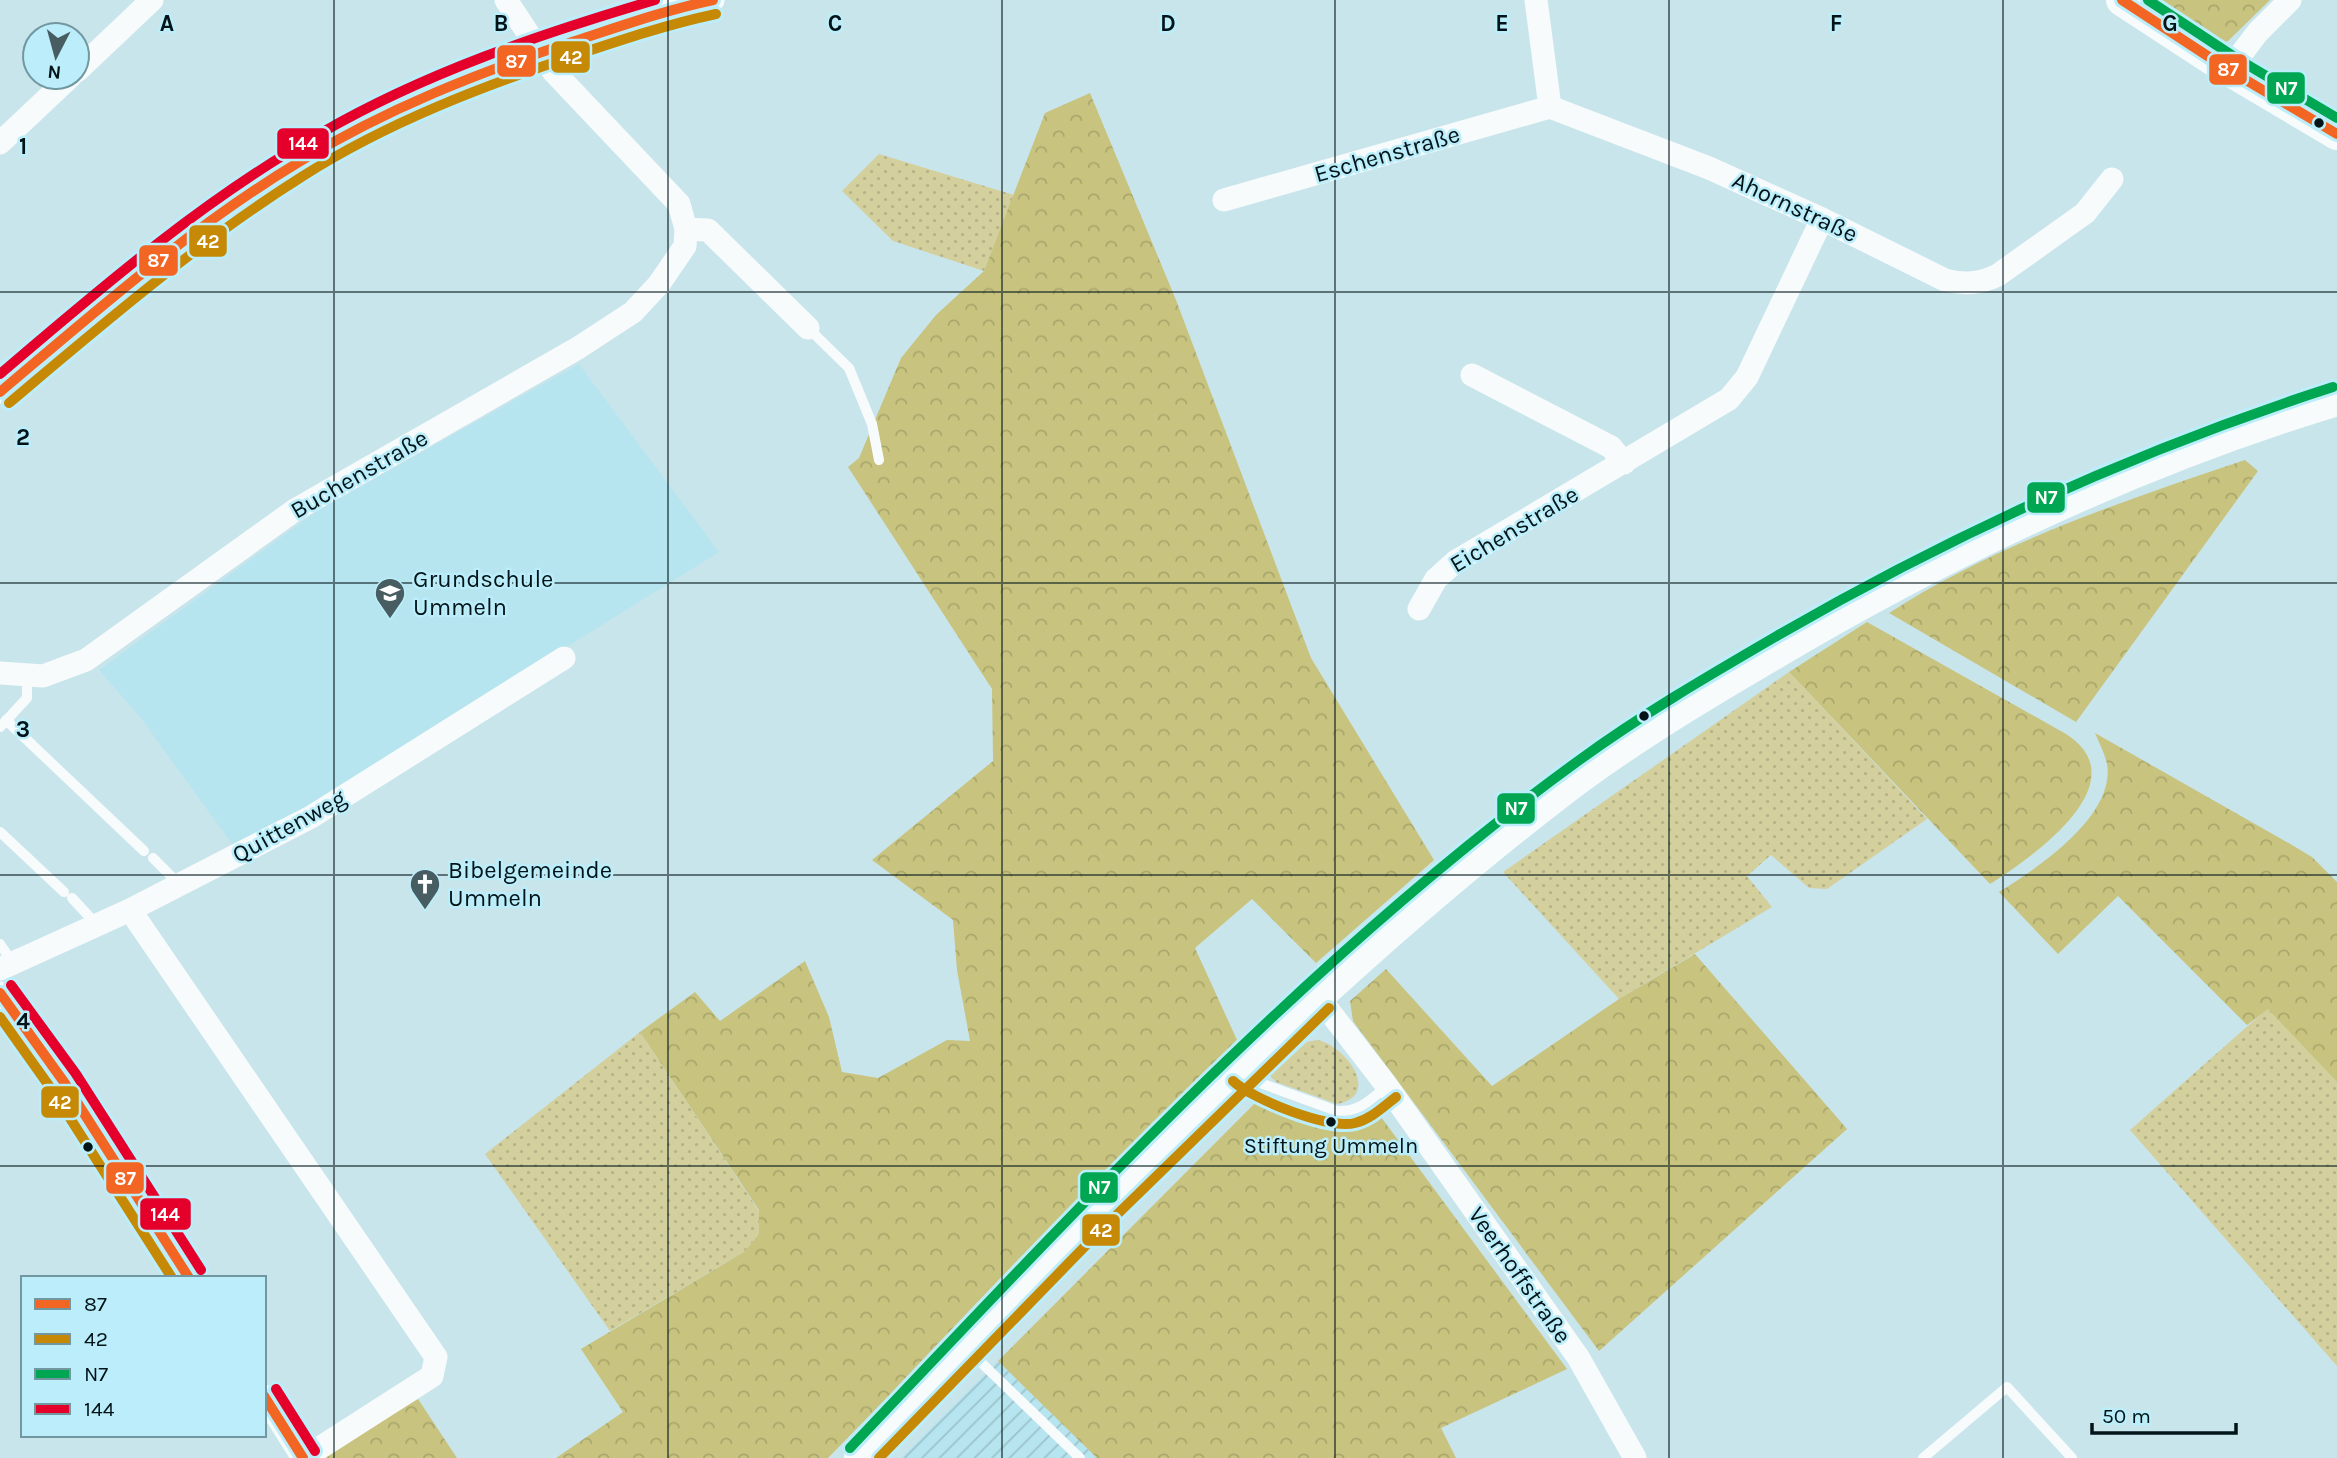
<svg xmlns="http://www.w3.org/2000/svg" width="2337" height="1458" font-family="Karla,sans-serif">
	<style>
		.built { fill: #b6e4ef }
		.industrial { fill: url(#industrial-furrows) }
		.grass { fill: url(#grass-dots) }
		.forest { fill: url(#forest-crowns) }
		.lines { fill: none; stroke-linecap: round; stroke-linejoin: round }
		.service { stroke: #f7fbfc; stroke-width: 10 }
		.minor { stroke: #f7fbfc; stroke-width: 23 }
		.secondary { stroke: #f7fbfc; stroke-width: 32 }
		.bus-1-casing { stroke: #bbeefa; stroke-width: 16 }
		.bus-2-casing { stroke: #bbeefa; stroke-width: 16 }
		.bus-3-casing { stroke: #bbeefa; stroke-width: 16 }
		.bus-4-casing { stroke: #bbeefa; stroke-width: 16 }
		.bus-1 { stroke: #f26522; stroke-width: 10 }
		.bus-2 { stroke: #c68905; stroke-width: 10 }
		.bus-3 { stroke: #00a651; stroke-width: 10 }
		.bus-4 { stroke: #e4002b; stroke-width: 10 }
		.grid { fill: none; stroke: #021418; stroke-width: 2; stroke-opacity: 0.55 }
		.bus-dot { fill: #021418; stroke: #bbeefa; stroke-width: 2.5 }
		.labels { text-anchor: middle; stroke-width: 5; stroke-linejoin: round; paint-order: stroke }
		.bus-label { font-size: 22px; fill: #021418; stroke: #bbeefa }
		.street-label { font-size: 24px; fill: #021418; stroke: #bbeefa }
		.poi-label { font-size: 24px; fill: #021418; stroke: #bbeefa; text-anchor: start }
		.grid-label { font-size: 23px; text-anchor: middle; font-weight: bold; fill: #021418; stroke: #bbeefa; stroke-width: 5; stroke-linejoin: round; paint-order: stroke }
		.line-badge { stroke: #bbeefa; stroke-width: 2.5 }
		.badge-label { font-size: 19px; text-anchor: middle; font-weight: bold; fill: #fff }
	</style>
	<defs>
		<pattern id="industrial-furrows" width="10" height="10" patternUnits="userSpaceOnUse" patternTransform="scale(1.75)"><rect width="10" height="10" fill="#b6e4ef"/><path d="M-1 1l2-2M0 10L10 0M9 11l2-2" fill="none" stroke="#9bc3cc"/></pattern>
		<pattern id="grass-dots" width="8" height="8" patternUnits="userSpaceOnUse" patternTransform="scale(1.75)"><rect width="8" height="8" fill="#d3d09d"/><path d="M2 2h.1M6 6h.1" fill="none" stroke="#b4b286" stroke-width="1.8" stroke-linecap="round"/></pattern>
		<pattern id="forest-crowns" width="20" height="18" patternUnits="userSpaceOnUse" patternTransform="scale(1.75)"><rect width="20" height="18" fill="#c8c37e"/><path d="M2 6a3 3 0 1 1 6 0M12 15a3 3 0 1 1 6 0" fill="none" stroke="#aaa76c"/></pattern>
	</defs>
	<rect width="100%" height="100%" fill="#c9e5ec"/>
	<path class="built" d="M 579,364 L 719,552 L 300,813 L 233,845 L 140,717 L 99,670 L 317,511 Z"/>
	<path class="industrial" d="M 998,1361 L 1097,1458 L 901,1458 Z"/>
	<path class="grass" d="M 879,154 L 1014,195 L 984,271 L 893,241 L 842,191 Z
		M 1789,672 L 1927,819 L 1827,889 L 1809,888 L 1771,855 L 1747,876 L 1772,907 L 1619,999 L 1503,872 Z
		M 2268,1008 L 2337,1082 L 2337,1366 L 2130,1130 Z
		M 640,1032 L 759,1211 L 759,1234 L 744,1252 L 610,1331 L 485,1154 Z
		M 1317,1040 C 1345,1045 1383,1095 1337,1104 L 1276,1082 L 1270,1076 L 1307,1042 Z"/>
	<path class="forest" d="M 2149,0 L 2270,0 L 2228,41 L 2220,44 L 2209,41 Z
		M 1090,93 L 1176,300 L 1311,658 L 1434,860 L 1316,963 L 1252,899 L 1195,948 L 1237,1040 L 828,1458 L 556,1458 L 623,1412 L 581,1349 L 744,1252 L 759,1234 L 759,1210 L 640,1032 L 695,992 L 720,1021 L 805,961 L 829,1017 L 842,1072 L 878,1078 L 947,1040 L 970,1041 L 957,970 L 953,920 L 872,860 L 993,761 L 992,689 L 848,467 L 859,458 L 901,358 L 936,315 L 984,271 L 1045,113 Z
		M 2245,460 L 2258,471 L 2076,722 L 1889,613 C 1997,543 2123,501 2245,460 Z
		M 1867,622 L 2066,734 C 2141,782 2031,858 1990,884 L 1789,672 Z
		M 2095,733 L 2292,845 L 2312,857 L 2337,882 L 2337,1082 L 2268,1009 L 2247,1025 L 2118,896 L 2058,954 L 1999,892 C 2036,869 2116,816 2107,764 C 2105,754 2099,743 2095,733 Z
		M 1695,954 L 1847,1129 L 1599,1351 L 1353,1021 L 1350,1001 L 1386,969 L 1492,1086 L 1619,999 Z
		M 1261,1097 C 1287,1103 1339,1133 1361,1127 C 1368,1125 1375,1120 1381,1117 L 1567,1369 L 1441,1428 L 1456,1458 L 1097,1458 L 998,1361 Z
		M 418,1399 L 457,1458 L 320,1458 Z"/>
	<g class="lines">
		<path class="service" d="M 808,328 L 849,368 L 872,424 L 879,460
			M 6,720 L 144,851
			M 0,727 L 27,698 L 27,676
			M 0,832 L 64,892
			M 153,858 L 180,885
			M 72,898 L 97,925
			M 0,944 L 13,963
			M 1244,1073 L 1252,1080 L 1337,1111 C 1360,1112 1370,1100 1387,1086
			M 966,1348 L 1080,1458
			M 1923,1458 L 2007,1387 L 2072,1458"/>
		<path class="minor" d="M 1536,0 L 1550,107
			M 2229,70 L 2258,32 L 2290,0
			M 77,71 L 152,0
			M 1550,107 L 1709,168 L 1822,219 L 1945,280 C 1964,285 1980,284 1998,275 L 2085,213 L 2112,179
			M 0,143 L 70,77
			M 1224,200 L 1550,107
			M 686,229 L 708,230 L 808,328
			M 1472,375 L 1611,447 L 1624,463
			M 0,392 C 96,311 190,229 297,163 C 383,110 481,70 577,40 C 622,25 666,9 713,0
			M 1419,609 L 1436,579 L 1455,562 L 1729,399 L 1747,377 L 1822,219
			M 0,673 L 43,676 L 86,660 L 295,510 L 578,348 L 633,312 L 659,284 L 685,246 L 686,229 L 679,204 L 553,71 L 506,0
			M 130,910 L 436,1357 L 432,1376 L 304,1458
			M 0,969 L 130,910 L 311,817 L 564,658
			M 0,993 L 64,1082 L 189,1278
			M 1319,998 L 1387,1086 L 1578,1357 L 1635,1458
			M 264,1396 L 303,1458"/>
		<path class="secondary" d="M 2122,0 L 2229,70 L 2337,134
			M 860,1458 C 1082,1224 1307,986 1564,789 C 1627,741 1697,699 1765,659 C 1946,551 2136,461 2337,400"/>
		<g class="bus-1-casing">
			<path id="bus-1" d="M 2122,0 L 2229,70 L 2337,134
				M 0,392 C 96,311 191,227 299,162 C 386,109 479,72 575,41 C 621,26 666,10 713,0
				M 0,993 L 64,1082 L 189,1278
				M 264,1396 L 303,1458"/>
		</g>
		<g class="bus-2-casing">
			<path id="bus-2" d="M 9,403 C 104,323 198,242 303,176 C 388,122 483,86 579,54 C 624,39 669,24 716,14
				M 0,1017 L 52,1090 L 172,1278
				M 1233,1081 C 1252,1099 1329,1130 1355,1123 C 1371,1119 1383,1107 1396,1097
				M 879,1458 L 1096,1235 L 1329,1008"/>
		</g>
		<g class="bus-3-casing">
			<path id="bus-3" d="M 2148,0 L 2236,58 L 2337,118
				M 850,1448 C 1076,1210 1312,954 1578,761 C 1641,715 1708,676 1775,637 C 1953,534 2137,450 2333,387"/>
		</g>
		<g class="bus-4-casing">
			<path id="bus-4" d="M 0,374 C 102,287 204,199 321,133 C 425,73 540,34 655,0
				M 11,985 L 76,1074 L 201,1270
				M 276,1389 L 315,1451"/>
		</g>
		<use href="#bus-1" class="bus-1"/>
		<use href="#bus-2" class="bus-2"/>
		<use href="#bus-3" class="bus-3"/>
		<use href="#bus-4" class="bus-4"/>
	</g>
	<path class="grid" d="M 334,0 L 334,1458M 668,0 L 668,1458M 1002,0 L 1002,1458M 1335,0 L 1335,1458M 1669,0 L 1669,1458M 2003,0 L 2003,1458M 0,292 L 2337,292M 0,583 L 2337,583M 0,875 L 2337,875M 0,1166 L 2337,1166"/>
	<defs>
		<g id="school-pin" transform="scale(1.575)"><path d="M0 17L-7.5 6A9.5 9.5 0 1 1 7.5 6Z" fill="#485d62" stroke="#bbeefa"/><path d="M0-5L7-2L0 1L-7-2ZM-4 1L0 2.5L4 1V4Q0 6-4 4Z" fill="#fff"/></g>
		<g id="church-pin" transform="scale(1.575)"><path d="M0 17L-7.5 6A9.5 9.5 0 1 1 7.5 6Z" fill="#485d62" stroke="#bbeefa"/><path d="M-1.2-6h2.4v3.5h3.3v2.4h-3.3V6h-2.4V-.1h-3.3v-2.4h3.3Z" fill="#fff"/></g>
	</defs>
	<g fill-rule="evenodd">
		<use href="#school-pin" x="390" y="593"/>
		<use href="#church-pin" x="425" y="884"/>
	</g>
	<g class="bus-dot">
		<circle cx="2319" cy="123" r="6"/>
		<circle cx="1644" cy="716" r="6"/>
		<circle cx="1331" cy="1122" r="6"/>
		<circle cx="88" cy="1147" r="6"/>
	</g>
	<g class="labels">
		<g class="bus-label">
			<text x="1331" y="1153">Stiftung Ummeln</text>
		</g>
		<g class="street-label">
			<text transform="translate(1387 154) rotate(-16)" y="8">Eschenstraße</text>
			<text transform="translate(1795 207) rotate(25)" y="8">Ahornstraße</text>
			<text transform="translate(359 474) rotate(-30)" y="8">Buchenstraße</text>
			<text transform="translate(1514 529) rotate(-31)" y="8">Eichenstraße</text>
			<text transform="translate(289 826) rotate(-29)" y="8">Quittenweg</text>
			<text transform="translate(1520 1275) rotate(55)" y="8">Veerhoffstraße</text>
		</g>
		<g class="poi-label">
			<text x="413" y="587">Grundschule<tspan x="413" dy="28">Ummeln</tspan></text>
			<text x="448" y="878">Bibelgemeinde<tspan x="448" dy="28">Ummeln</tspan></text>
		</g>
	</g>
	<g class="grid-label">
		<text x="167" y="31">A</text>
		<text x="501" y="31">B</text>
		<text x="835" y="31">C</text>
		<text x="1168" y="31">D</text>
		<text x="1502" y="31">E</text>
		<text x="1836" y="31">F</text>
		<text x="2170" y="31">G</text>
		<text x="23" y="154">1</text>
		<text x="23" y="445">2</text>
		<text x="23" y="737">3</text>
		<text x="23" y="1029">4</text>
	</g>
	<g class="line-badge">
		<rect x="550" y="40" width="41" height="34" rx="7" fill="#c68905"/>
		<rect x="496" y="44" width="41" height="34" rx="7" fill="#f26522"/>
		<rect x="2208" y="53" width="40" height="33" rx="7" fill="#f26522"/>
		<rect x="2266" y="71" width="40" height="34" rx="7" fill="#00a651"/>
		<rect x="276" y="127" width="54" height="33" rx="7" fill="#e4002b"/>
		<rect x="188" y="224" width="40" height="34" rx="7" fill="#c68905"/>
		<rect x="138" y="244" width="41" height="33" rx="7" fill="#f26522"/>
		<rect x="2026" y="481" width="40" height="33" rx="7" fill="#00a651"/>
		<rect x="1496" y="792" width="40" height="33" rx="7" fill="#00a651"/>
		<rect x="40" y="1085" width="40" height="34" rx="7" fill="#c68905"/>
		<rect x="105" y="1161" width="40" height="34" rx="7" fill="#f26522"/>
		<rect x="1079" y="1171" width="40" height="33" rx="7" fill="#00a651"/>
		<rect x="139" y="1197" width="53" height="34" rx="7" fill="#e4002b"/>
		<rect x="1081" y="1213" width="40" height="34" rx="7" fill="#c68905"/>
	</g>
	<g class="badge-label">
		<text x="571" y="64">42</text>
		<text x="516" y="68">87</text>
		<text x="2228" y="76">87</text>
		<text x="2286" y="95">N7</text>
		<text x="303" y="150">144</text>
		<text x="208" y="248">42</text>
		<text x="158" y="267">87</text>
		<text x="2046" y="504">N7</text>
		<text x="1516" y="815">N7</text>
		<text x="60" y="1109">42</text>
		<text x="125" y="1185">87</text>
		<text x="1099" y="1194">N7</text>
		<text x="165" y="1221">144</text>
		<text x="1101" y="1237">42</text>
	</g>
	<rect x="21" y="1276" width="245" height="161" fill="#bbeefa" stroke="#7197a0" stroke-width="2"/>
	<rect x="35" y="1299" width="35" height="10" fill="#f26522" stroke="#7197a0" stroke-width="2"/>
	<text x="84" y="1311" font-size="21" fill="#021418">87</text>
	<rect x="35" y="1334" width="35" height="10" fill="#c68905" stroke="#7197a0" stroke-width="2"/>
	<text x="84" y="1346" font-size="21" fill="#021418">42</text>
	<rect x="35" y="1369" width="35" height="10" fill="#00a651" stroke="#7197a0" stroke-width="2"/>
	<text x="84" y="1381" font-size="21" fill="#021418">N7</text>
	<rect x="35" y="1404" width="35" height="10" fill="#e4002b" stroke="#7197a0" stroke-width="2"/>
	<text x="84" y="1416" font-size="21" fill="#021418">144</text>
	<g transform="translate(56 56) rotate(186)"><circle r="33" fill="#bbeefa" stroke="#7197a0" stroke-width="2"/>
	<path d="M0-5L12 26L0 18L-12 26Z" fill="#485d62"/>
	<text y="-10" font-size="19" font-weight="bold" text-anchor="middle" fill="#021418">N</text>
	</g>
	<path d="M2092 1423v10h144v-10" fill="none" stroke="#021418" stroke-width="3.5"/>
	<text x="2102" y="1423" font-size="21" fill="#021418" stroke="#bbeefa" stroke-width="5" paint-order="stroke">50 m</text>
</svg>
